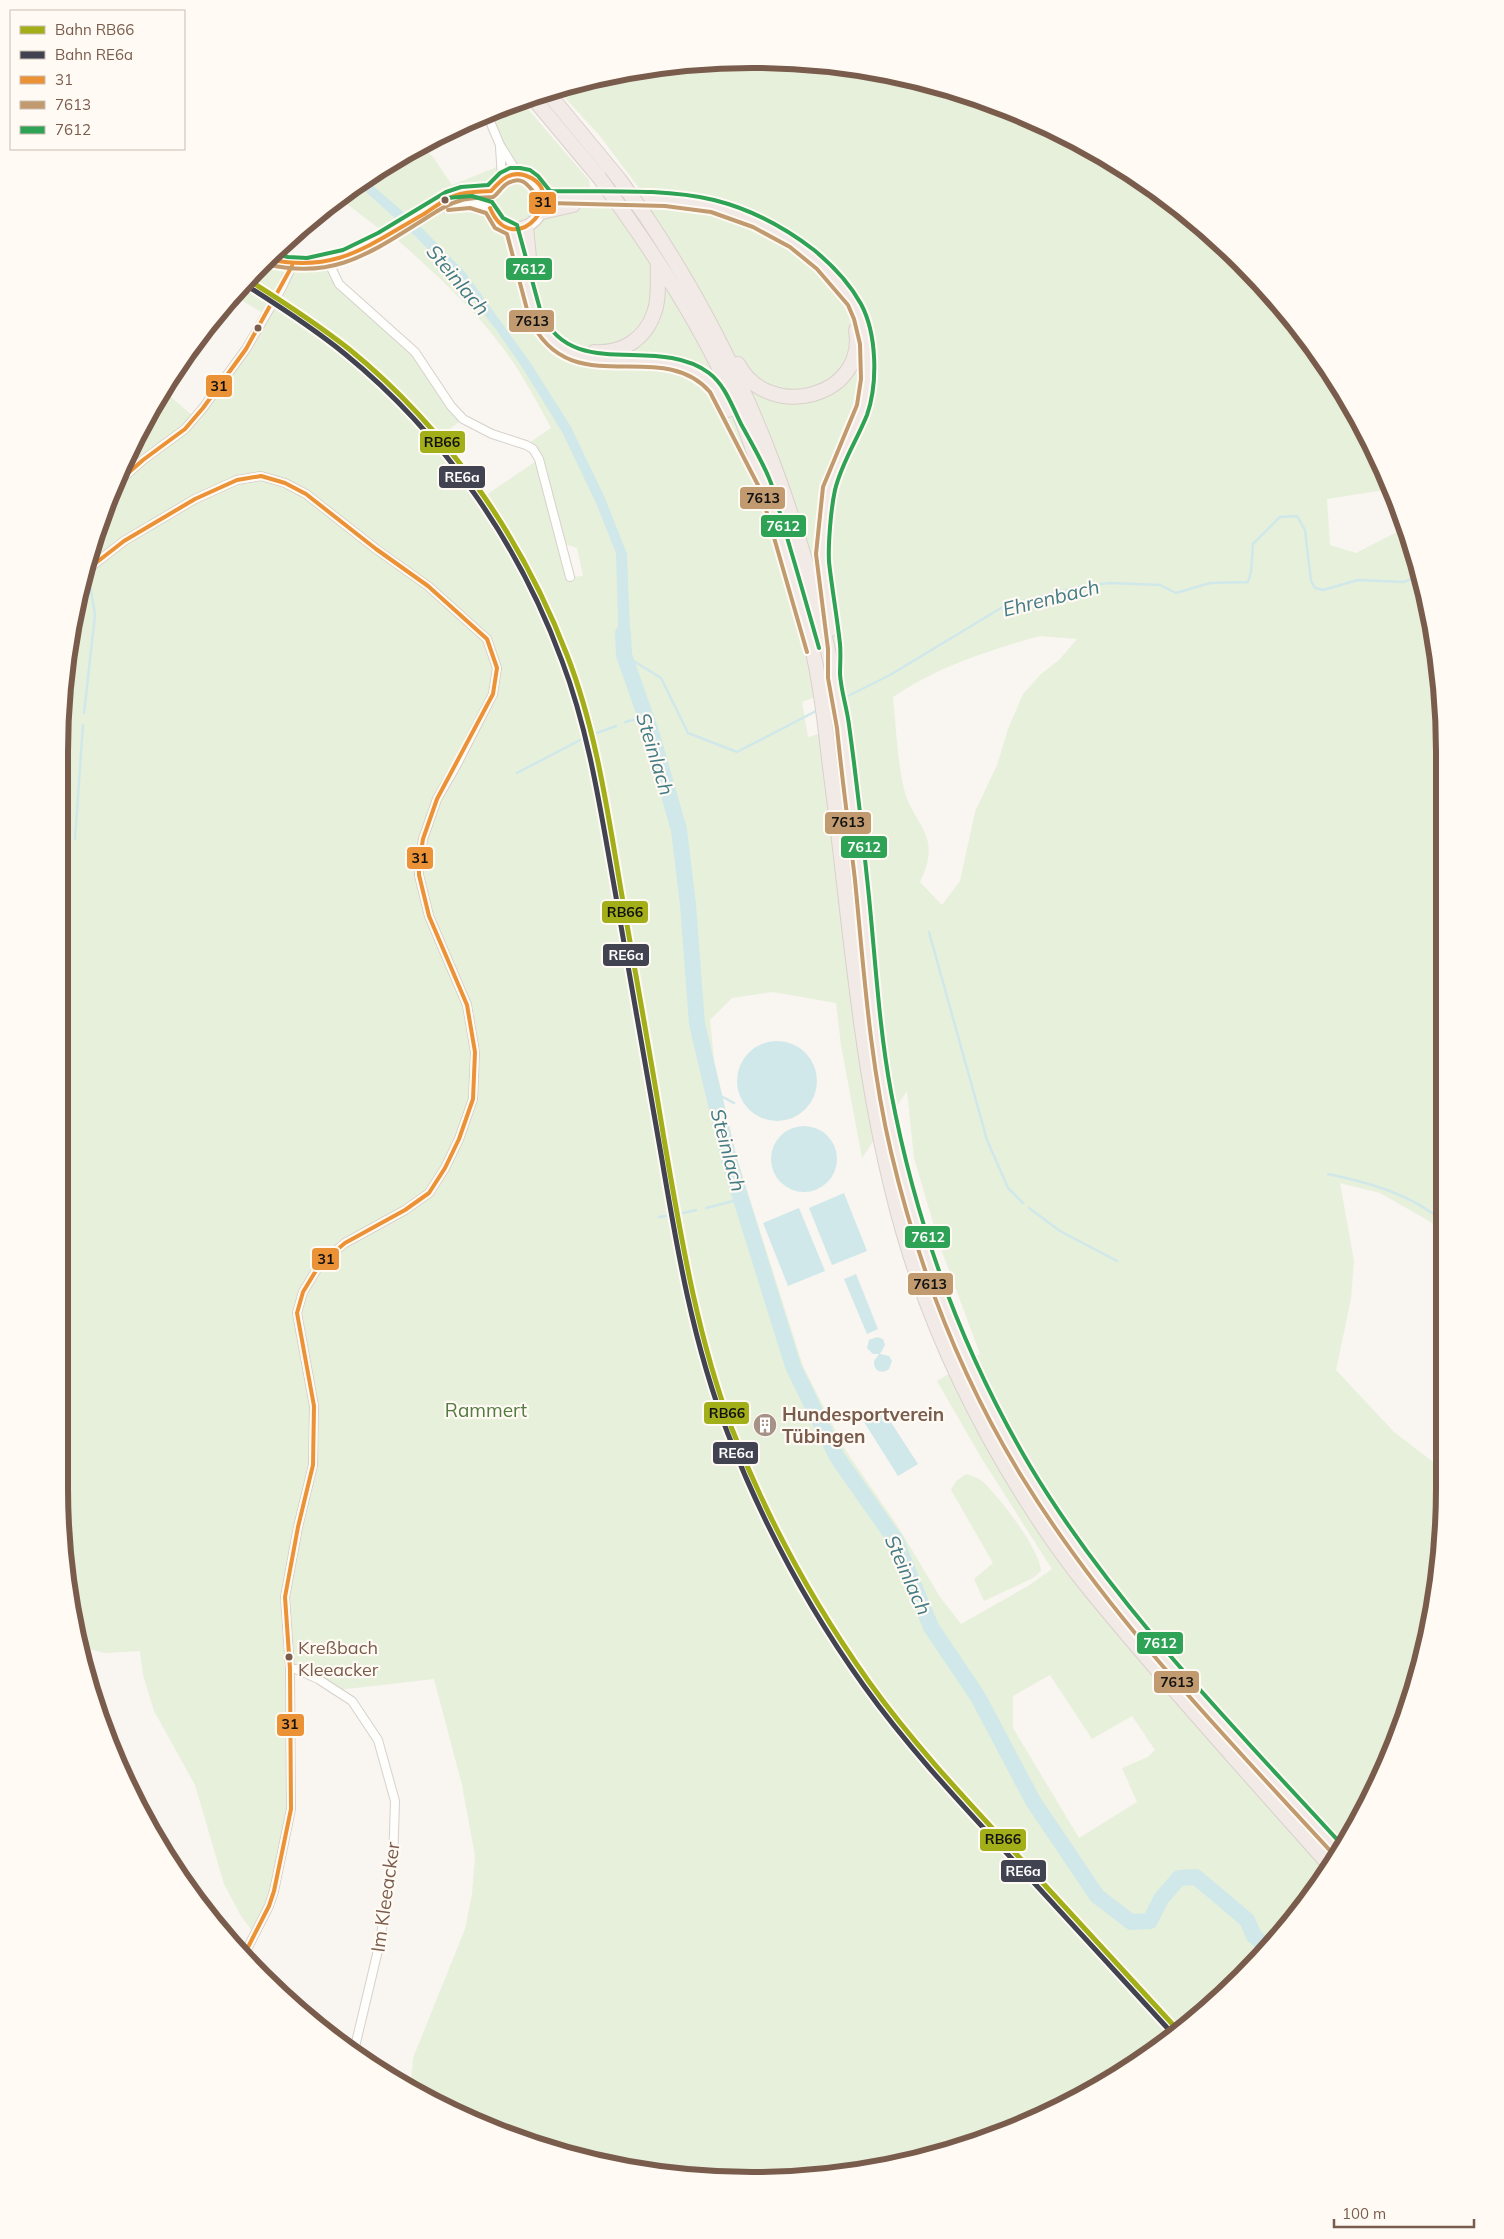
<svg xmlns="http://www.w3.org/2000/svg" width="1504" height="2239" font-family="Mulish,sans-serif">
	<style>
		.green { fill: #e7f0db; fill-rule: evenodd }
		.water { fill: #d0e8ea }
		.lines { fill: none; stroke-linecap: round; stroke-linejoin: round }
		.stream { stroke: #d0e8ea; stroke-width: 2.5 }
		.river { stroke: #d0e8ea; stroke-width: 16 }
		.street-casing { stroke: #d7d1cb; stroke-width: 10 }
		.secondary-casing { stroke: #d9d2cb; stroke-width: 14 }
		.highway-casing { stroke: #dad1cc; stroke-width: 16 }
		.street { stroke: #fefefd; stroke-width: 8 }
		.secondary { stroke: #fefefd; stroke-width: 11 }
		.highway { stroke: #f2eae7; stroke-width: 14 }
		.highway-bridge-casing { stroke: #dad1cc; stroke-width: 16; stroke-linecap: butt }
		.highway-bridge { stroke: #f2eae7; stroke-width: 14 }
		.bus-1-casing { stroke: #fffaf3; stroke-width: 8 }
		.bus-2-casing { stroke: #fffaf3; stroke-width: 8 }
		.bus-3-casing { stroke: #fffaf3; stroke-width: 8 }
		.bus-1 { stroke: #ec9236; stroke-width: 4 }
		.bus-2 { stroke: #c19b6f; stroke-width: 4 }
		.bus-3 { stroke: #2ea355; stroke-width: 4 }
		.rail-1-casing { stroke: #fffaf3; stroke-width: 9 }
		.rail-2-casing { stroke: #fffaf3; stroke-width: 9 }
		.rail-1 { stroke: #a3af18; stroke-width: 5 }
		.rail-2 { stroke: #424351; stroke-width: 5 }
		.bus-dot { fill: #7a5c4d; stroke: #fffaf3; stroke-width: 2 }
		.labels { text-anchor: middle; stroke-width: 4.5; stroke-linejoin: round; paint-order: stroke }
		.bus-label { font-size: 18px; fill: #7a5c4d; stroke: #fffaf3; text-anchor: start }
		.park-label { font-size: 19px; fill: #537a41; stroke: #fffaf3 }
		.poi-label { font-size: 19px; font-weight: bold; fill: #7a5c4d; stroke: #fffaf3; text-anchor: start }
		.street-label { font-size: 19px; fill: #7a5c4d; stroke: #fffaf3 }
		.water-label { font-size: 20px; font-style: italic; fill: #437c86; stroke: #fffaf3 }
		.rim { fill: none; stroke: #7a5c4d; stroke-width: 6 }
		.line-badge { stroke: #fffaf3; stroke-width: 2 }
		.badge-label { font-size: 14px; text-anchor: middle; font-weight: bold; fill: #fff }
		.pale-badge-label { font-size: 14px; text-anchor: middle; font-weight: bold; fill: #111 }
	</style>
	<rect width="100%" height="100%" fill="#f9f5f0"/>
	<path class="green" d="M 752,59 L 887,72 L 1017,111 L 1137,175 L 1242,262 L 1328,367 L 1391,485 L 1384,490 L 1327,499 L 1330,545 L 1356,553 L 1405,528 L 1432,616 L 1445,752 L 1445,1234 L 1429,1221 L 1380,1193 L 1340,1183 L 1354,1261 L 1351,1299 L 1336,1370 L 1394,1432 L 1445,1471 L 1445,1487 L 1432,1622 L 1374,1794 L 1328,1872 L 1242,1977 L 1098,2088 L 1017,2128 L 888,2167 L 706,2179 L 616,2167 L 487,2128 L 411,2084 L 413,2058 L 465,1929 L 472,1894 L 475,1856 L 462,1785 L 434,1679 L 338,1690 L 290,1669 L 287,1622 L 283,1623 L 288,1769 L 286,1814 L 269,1899 L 253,1932 L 241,1916 L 224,1884 L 195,1785 L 154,1711 L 143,1675 L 140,1651 L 105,1653 L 81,1647 L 65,1578 L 59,752 L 72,617 L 130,445 L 164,391 L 194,417 L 203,408 L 264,314 L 233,295 L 262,262 L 266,258 L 328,261 L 339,284 L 415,352 L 463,419 L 439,437 L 485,496 L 539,459 L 526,445 L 551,428 C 542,411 533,394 523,378 C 491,323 438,276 391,234 L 381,230 L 339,198 L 367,176 L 422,146 L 433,157 L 452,185 L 502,165 L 500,145 L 486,112 L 521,101 L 589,180 L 590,189 L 639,188 L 600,136 L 558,90 L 599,77 L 602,81 L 608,75 L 616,72 ZM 562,543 L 577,548 L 583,576 L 570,577 ZM 1040,636 L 1077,639 L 1060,659 L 1041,674 L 1023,694 L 1008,729 L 997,765 L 975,812 L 960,881 L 942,905 L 920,882 C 944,832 912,827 903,785 C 897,756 896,726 893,697 C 937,667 989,650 1040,636 ZM 841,687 L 843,727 L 808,737 L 802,702 ZM 773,992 L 836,1003 L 841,1045 L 862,1158 L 907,1091 L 914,1158 L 940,1246 L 980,1354 L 937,1381 L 982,1459 L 1052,1569 L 1028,1586 L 961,1624 L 940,1597 L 897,1525 L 846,1451 L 803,1366 L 736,1155 L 714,1060 L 710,1020 L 732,998 ZM 1050,1675 L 1092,1739 L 1132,1716 L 1155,1750 L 1148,1757 L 1122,1768 L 1137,1802 L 1079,1838 L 1013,1728 L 1013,1696 Z
		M 966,1474 C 971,1476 977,1477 981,1480 C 998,1495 1040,1549 1041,1571 L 1033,1578 L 984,1601 L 974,1579 L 993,1563 L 951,1490 L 956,1481 Z"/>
	<path class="water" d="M 364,178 L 423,229 L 465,272 L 530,362 L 571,427 L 605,498 L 627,554 L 631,655 L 619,653 L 616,553 L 596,503 L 562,432 L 522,367 L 494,327 L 456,279 L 415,236 L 357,184 Z
		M737 1081a40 40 0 1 1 80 0a40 40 0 1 1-80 0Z
		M771 1159a33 33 0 1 1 66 0a33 33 0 1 1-66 0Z
		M 844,1193 L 867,1251 L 832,1265 L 809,1208 Z
		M 799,1208 L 825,1271 L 788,1286 L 763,1223 Z
		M 856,1274 L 878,1329 L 867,1334 L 844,1279 Z
		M 877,1337 L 883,1339 L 885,1345 L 880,1354 L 889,1356 L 892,1361 L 889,1369 C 881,1375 873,1370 874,1361 L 879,1354 L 873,1354 L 867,1348 L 869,1340 Z
		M 883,1410 L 918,1464 L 898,1476 L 864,1422 Z"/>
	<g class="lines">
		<path class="stream" d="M 624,655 L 661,678 L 688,733 L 737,752 L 818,710
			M 842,699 L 890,675 L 1006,605 L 1083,586 L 1110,583 L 1160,585 L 1176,593 L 1210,583 L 1248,582 L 1251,572 L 1253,544 L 1280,517 L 1297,516 L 1305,530 L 1311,581 L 1315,588 L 1323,590 L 1358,580 L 1403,582 L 1420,576
			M 84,713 L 95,615 L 89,579
			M 625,722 L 645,717
			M 597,733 L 616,726
			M 517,773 L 584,738
			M 75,839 L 83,725
			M 929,932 L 987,1140 L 1008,1188 L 1023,1203
			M 713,1092 L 734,1103
			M 1328,1174 C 1370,1183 1412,1194 1445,1223
			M 706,1208 L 741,1199
			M 1029,1208 L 1060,1231 L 1117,1261
			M 683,1213 L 696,1210
			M 659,1217 L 672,1215"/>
		<path class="river" d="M 623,633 L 624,655 L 652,735 L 679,830 L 688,905 L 697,1024 L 730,1164 L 793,1366 L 837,1457 L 896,1541 L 931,1627 L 978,1697 L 1033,1801 L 1097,1896 L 1131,1922 L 1150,1921 L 1161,1899 L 1179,1878 L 1196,1877 L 1247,1920 L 1254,1936 L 1267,1947"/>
		<g class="street-casing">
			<path id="street" d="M 486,112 L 500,145 L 518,174
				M 500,147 L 502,178
				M 328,261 L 339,284 L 415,352 L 451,406 L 463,419 L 492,434 L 526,445 L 533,449 L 539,459 L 570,577
				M 118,482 L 143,460 L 185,429 L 203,408 L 246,349 L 281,289 L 292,266
				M 88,569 L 124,541 L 195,499 L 237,480 L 261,476 L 285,483 L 306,494 L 376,549 L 428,586 L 487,639 L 497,668 L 493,694 L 456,766 L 437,799 L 423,839 L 419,864 L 419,875 L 429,916 L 467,1005 L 475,1052 L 473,1099 L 459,1139 L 445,1168 L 429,1193 L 405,1210 L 345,1243 L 320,1264 L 303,1292 L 297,1313 L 314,1406 L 313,1465 L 298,1527 L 285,1597 L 290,1669 L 291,1809 L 274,1891 L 269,1906 L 244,1955
				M 290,1669 L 296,1669 L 318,1679 L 352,1701 L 378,1740 L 395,1801 L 393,1864 L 379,1946 L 354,2051"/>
		</g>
		<g class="secondary-casing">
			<path id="secondary" d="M489 201a27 27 0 1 1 54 0a27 27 0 1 1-54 0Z
				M 442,206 L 471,202 L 490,208
				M 266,258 C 325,278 369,247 417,217 C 429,210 441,200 453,196 C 465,191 478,192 491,191"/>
		</g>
		<g class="highway-casing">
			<path id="highway" d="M 548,93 L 619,179
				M 533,98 L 599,177
				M 544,196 C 560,200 576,199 593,199 C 632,199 675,196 713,206 C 766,221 839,262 860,317 C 870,344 870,379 863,406 C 855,435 834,461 828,490 C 819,541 824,579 831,629
				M 542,212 L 573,205
				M 628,218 C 675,285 720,358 748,436 C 760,467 769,500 780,532 C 793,573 806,615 814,657 C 823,696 826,736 831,775 C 852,934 861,1094 908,1248 C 939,1348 987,1443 1045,1529 C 1074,1573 1109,1613 1142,1652 C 1204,1725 1268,1796 1331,1867
				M 647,218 C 752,375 811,541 843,727 C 848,777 855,828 861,879 C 868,950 872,1023 885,1094 C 914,1246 970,1395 1059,1522 C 1142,1640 1243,1745 1340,1852
				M 526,227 L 529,258
				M 512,229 C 526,264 525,309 549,340 C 555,348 566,352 575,355 C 638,376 688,332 728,410
				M 594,352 C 621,354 645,340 654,313 C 660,298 657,279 658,263
				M 738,364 C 768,422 867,398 856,330"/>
		</g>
		<use href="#street" class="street"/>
		<use href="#secondary" class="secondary"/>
		<use href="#highway" class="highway"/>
		<g class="highway-bridge-casing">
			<path id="highway-bridge" d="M 599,177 L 628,218
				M 619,179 L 647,218"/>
		</g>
		<use href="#highway-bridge" class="highway-bridge"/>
		<g class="bus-1-casing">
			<path id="bus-1" d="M 490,208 C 514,265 575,191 524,175 C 509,171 500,181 491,191
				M 267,259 C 336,274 367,246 424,214 C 435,207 444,199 457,195 C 468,191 480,192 491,191
				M 118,482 L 143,460 L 185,429 L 203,408 L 246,349 L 292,266
				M 88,569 L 124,541 L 195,499 L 237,480 L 261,476 L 285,483 L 306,494 L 376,549 L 428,586 L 487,639 L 497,668 L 493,694 L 437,799 L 423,839 L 419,864 L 419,875 L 429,916 L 467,1005 L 475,1052 L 473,1099 L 459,1139 L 445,1168 L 429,1193 L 405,1210 L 345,1243 L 320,1264 L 303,1292 L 297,1313 L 314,1406 L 313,1465 L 298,1527 L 285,1597 L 290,1669 L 291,1809 L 274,1891 L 269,1906 L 244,1955"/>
		</g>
		<g class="bus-2-casing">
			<path id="bus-2" d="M 448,210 L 470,208 L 486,213 L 495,228 L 507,234 L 529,317 C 569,406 660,335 710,392 L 760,489 L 807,652
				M 265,264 C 328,279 363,258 415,225 C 429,217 443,205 459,201 C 470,197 482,198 493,197 C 499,193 502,186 508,183 C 529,171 532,200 548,203 L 665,206 L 711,212 L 753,227 L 790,247 L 817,269 L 848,305 L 854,319 L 860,344 L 861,379 L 857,405 L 823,487 L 816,554 L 828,649 L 828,678 L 837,728 C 842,779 849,829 855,880 C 864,972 870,1063 891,1152 C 918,1266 961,1378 1022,1477 C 1108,1617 1225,1736 1335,1856"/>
		</g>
		<g class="bus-3-casing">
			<path id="bus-3" d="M 446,198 L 472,196 L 492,202 L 503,218 L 517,225 L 541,313 C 573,383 656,334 709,373 C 725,385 732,406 741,424 C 751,442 761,459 769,478 C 775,492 778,506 782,521 C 795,563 807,606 819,648
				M 272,253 L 288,257 L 307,258 L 343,250 L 378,233 L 446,192 L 461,187 L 488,185 L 500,173 L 510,168 L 520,168 L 530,170 L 538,176 L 550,191 C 602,192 663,188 714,200 C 750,209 784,227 814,250 C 831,264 850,284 861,304 C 877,334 878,383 867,415 C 857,440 841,464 835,490 C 831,508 828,544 829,562 C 832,589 837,616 840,644 C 841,654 840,664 840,674 C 841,691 847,708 849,725 C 856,776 862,827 867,878 C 875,950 878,1022 891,1092 C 916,1224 962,1351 1030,1466 C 1113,1605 1235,1728 1343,1846"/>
		</g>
		<use href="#bus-1" class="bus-1"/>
		<use href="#bus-2" class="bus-2"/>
		<use href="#bus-3" class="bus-3"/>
		<g class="rail-1-casing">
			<path id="rail-1" d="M 247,279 C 282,301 316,323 349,349 C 447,429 522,537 567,655 C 597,732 608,815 622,896 C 636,977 651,1058 664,1139 C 681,1237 697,1336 732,1429 C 767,1519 813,1603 869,1682 C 917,1749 974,1808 1030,1869 C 1079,1922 1127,1975 1176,2028"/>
		</g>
		<g class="rail-2-casing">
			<path id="rail-2" d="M 244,284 C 279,306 313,328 345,354 C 443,434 519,543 562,661 C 590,735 601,814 615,891 C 630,979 646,1067 661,1154 C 677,1249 693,1344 728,1434 C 763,1524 808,1608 864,1686 C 912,1753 969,1812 1025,1873 C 1074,1926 1122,1979 1171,2032"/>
		</g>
		<use href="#rail-1" class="rail-1"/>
		<use href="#rail-2" class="rail-2"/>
	</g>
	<defs>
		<g id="building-disc" transform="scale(1.25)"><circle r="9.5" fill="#a69286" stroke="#fffaf3"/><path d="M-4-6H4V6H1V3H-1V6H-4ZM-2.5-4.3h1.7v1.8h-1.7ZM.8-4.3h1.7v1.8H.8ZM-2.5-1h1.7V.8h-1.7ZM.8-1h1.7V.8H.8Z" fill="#fff"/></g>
	</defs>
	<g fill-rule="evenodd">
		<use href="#building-disc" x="765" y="1425"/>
	</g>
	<g class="bus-dot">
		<circle cx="445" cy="200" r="4.5"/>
		<circle cx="258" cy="328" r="4.5"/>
		<circle cx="289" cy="1657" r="4.5"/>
	</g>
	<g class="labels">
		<g class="bus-label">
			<text x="298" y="1654">Kreßbach<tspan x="298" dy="22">Kleeacker</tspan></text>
		</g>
		<g class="park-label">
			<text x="486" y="1417">Rammert</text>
		</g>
		<g class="poi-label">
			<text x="782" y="1421">Hundesportverein<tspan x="782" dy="22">Tübingen</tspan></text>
		</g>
		<g class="street-label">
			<text transform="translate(385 1897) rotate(-82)" y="7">Im Kleeacker</text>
		</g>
		<g class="water-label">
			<text transform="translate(458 280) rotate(50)" y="7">Steinlach</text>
			<text transform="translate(1051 598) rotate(-14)" y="7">Ehrenbach</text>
			<text transform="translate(655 754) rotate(73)" y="7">Steinlach</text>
			<text transform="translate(728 1150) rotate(75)" y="7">Steinlach</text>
			<text transform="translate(908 1575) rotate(66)" y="7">Steinlach</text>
		</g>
	</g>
	<path d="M0 0H1504V2239H0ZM752 68H752A684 684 0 0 1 1436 752V1488A684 684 0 0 1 752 2172H752A684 684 0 0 1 68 1488V752A684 684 0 0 1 752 68Z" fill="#fffaf3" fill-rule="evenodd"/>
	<path class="rim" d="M752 68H752A684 684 0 0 1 1436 752V1488A684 684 0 0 1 752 2172H752A684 684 0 0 1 68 1488V752A684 684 0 0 1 752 68Z"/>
	<g class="line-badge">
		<rect x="528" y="191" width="29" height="24" rx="5" fill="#ec9236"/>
		<rect x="505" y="257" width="48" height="24" rx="5" fill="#2ea355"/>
		<rect x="508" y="309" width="47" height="24" rx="5" fill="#c19b6f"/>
		<rect x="205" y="374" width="28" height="24" rx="5" fill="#ec9236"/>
		<rect x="419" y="430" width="47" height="24" rx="5" fill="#a3af18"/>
		<rect x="438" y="465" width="48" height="24" rx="5" fill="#424351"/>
		<rect x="739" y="486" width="47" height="24" rx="5" fill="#c19b6f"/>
		<rect x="760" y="514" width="47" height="24" rx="5" fill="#2ea355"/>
		<rect x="824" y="811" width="48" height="24" rx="5" fill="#c19b6f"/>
		<rect x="840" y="835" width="48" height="24" rx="5" fill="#2ea355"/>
		<rect x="406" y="846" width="28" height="24" rx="5" fill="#ec9236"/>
		<rect x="601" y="900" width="48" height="24" rx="5" fill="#a3af18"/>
		<rect x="602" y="943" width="48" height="24" rx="5" fill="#424351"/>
		<rect x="904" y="1225" width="47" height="24" rx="5" fill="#2ea355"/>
		<rect x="311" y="1247" width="29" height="24" rx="5" fill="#ec9236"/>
		<rect x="907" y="1272" width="47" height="24" rx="5" fill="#c19b6f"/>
		<rect x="703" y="1401" width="47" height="24" rx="5" fill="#a3af18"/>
		<rect x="712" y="1441" width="47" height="24" rx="5" fill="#424351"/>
		<rect x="1136" y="1631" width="48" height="24" rx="5" fill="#2ea355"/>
		<rect x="1153" y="1670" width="47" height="24" rx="5" fill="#c19b6f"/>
		<rect x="276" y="1713" width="29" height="24" rx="5" fill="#ec9236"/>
		<rect x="979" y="1828" width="48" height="24" rx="5" fill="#a3af18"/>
		<rect x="1000" y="1859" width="47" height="24" rx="5" fill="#424351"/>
	</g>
	<g class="badge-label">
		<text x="529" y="274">7612</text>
		<text x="462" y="482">RE6a</text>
		<text x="783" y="531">7612</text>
		<text x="864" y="852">7612</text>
		<text x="626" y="960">RE6a</text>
		<text x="928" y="1242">7612</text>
		<text x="736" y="1458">RE6a</text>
		<text x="1160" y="1648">7612</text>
		<text x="1023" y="1876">RE6a</text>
	</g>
	<g class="pale-badge-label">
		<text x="543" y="207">31</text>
		<text x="532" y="326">7613</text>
		<text x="219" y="391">31</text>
		<text x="442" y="447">RB66</text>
		<text x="763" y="503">7613</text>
		<text x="848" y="827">7613</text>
		<text x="420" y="863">31</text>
		<text x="625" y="917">RB66</text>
		<text x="326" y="1264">31</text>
		<text x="930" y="1289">7613</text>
		<text x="727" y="1418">RB66</text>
		<text x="1177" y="1687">7613</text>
		<text x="290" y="1729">31</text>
		<text x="1003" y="1844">RB66</text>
	</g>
	<rect x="10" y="10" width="175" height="140" fill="#fffaf3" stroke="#cabbb1"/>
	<rect x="20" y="26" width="25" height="8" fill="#a3af18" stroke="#cabbb1"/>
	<text x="55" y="35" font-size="15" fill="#7a5c4d">Bahn RB66</text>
	<rect x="20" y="51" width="25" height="8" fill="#424351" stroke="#cabbb1"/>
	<text x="55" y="60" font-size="15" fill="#7a5c4d">Bahn RE6a</text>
	<rect x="20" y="76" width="25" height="8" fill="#ec9236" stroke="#cabbb1"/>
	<text x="55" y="85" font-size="15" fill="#7a5c4d">31</text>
	<rect x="20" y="101" width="25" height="8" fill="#c19b6f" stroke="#cabbb1"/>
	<text x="55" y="110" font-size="15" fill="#7a5c4d">7613</text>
	<rect x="20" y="126" width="25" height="8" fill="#2ea355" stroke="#cabbb1"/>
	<text x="55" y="135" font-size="15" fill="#7a5c4d">7612</text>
	<path d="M1334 2219v8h140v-8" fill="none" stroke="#7a5c4d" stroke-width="2.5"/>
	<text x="1342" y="2219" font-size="15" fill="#7a5c4d" stroke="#fffaf3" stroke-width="4" paint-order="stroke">100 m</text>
</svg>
